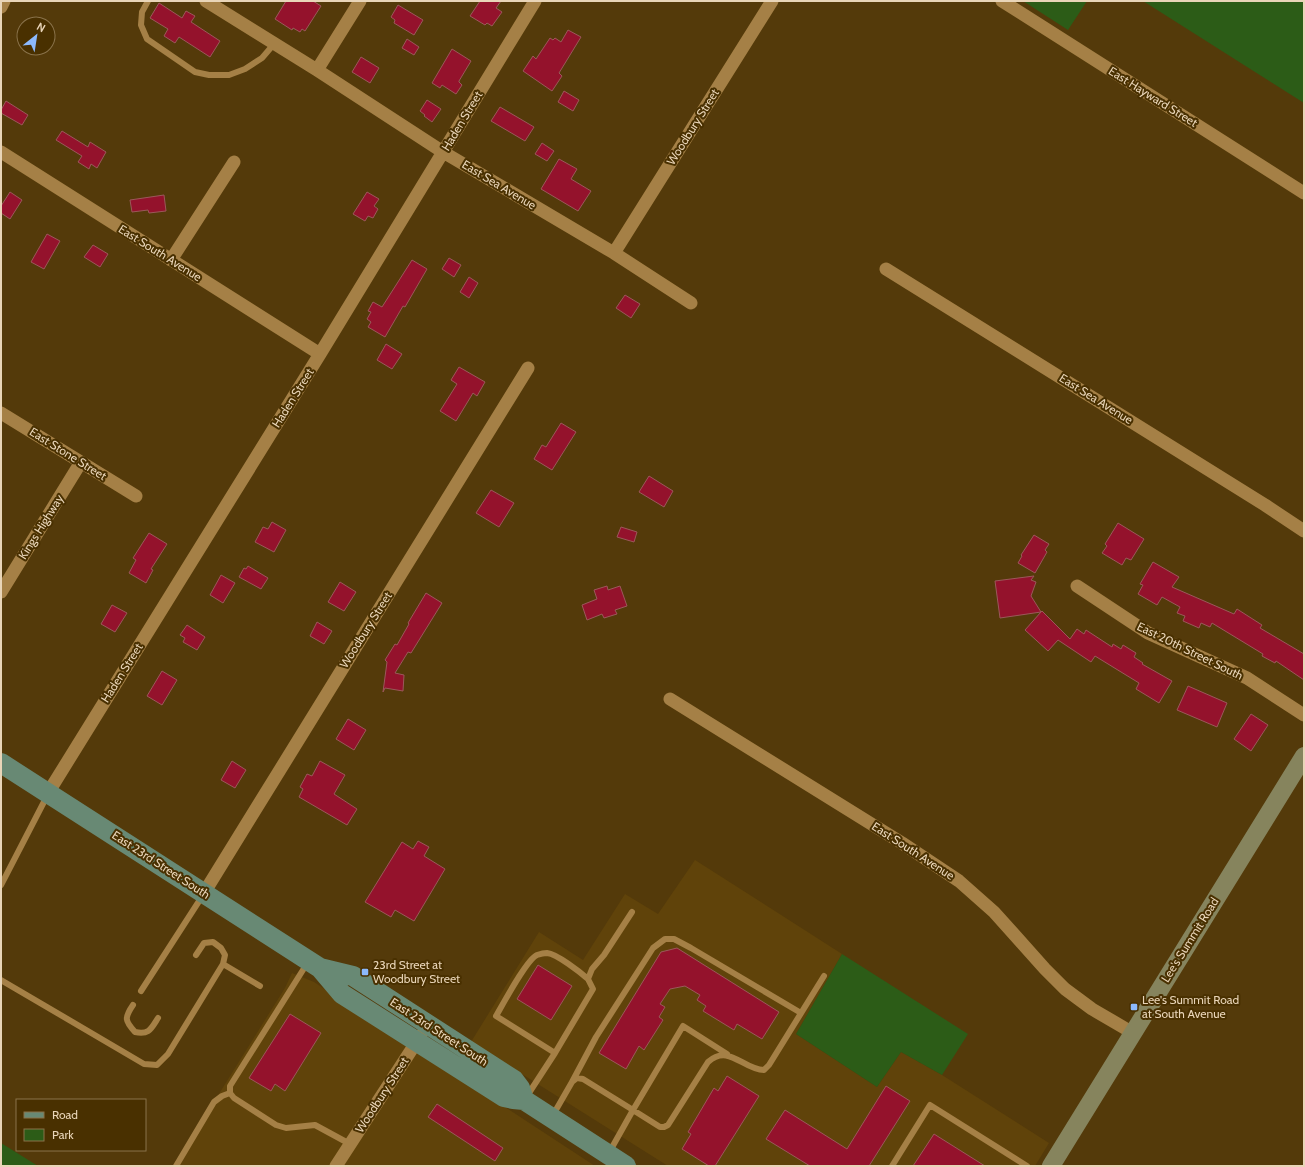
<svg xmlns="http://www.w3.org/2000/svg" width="1305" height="1167" font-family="Cabin,sans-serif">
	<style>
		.built { fill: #60430a }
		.green { fill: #2c5c17 }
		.building { fill: #94122c; stroke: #9b585a }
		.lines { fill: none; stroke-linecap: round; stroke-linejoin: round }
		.service { stroke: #a58046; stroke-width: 6 }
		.minor { stroke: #a58046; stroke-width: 13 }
		.secondary { stroke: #86845d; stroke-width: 18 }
		.primary { stroke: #688974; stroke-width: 20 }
		.poi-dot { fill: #8cb9fc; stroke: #493000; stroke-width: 1.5 }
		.labels { text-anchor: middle; stroke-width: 4; stroke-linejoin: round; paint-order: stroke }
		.street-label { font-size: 12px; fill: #e9d5b8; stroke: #493000 }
		.poi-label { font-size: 12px; fill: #e9d5b8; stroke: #493000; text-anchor: start }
	</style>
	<rect width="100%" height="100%" fill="#543a0a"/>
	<path class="built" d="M 695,860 L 842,954 L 796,1034 L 877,1087 L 901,1052 L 942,1075 L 1049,1143 L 1035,1166 L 668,1166 L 471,1042 L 539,932 L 583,960 L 625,894 L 658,914 Z
		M 292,973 L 314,982 L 595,1166 L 174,1166 L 285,988 Z"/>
	<path class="green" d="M 1023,1 L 1087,1 L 1068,30 Z
		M 1143,1 L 1304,2 L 1304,103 Z
		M 842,954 L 968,1034 L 942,1075 L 901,1052 L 877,1087 L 796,1034 Z
		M 1,1143 L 38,1166 L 1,1166 Z"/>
	<path class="building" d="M 286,1 L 313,1 L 321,6 L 305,31 L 302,29 L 300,32 L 293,28 L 292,30 L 275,19 Z
		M 480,1 L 501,1 L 496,8 L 502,12 L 492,26 L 487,23 L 485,25 L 470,16 Z
		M 159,3 L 182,18 L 186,11 L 195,16 L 191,22 L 220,41 L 210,57 L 179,37 L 175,43 L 164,36 L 168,29 L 150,18 Z
		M 398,5 L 423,20 L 414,35 L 394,23 L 395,20 L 391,17 Z
		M 568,30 L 581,37 L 559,73 L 562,76 L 552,91 L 523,71 L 533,56 L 536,59 L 550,38 L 553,40 L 555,38 L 561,42 Z
		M 407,39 L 419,47 L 414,55 L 402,48 Z
		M 452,49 L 471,61 L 459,81 L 459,82 L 462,85 L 456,94 L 442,85 L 440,88 L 432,83 Z
		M 361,57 L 379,68 L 370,83 L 352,72 Z
		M 564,91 L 579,100 L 573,111 L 558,102 Z
		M 427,100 L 441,109 L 432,122 L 424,116 L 425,115 L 420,111 Z
		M 6,101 L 28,115 L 22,125 L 1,113 L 1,110 Z
		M 500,107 L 534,127 L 525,141 L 491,121 Z
		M 62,131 L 88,147 L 90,142 L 106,152 L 97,168 L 91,164 L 89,169 L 78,162 L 82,156 L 56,140 Z
		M 542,143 L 554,151 L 547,161 L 535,154 Z
		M 559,159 L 577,169 L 571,179 L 591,191 L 578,211 L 541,189 Z
		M 10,192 L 22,200 L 10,219 L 1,213 L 1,206 Z
		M 367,192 L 379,199 L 374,206 L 378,209 L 373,218 L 368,216 L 365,221 L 353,214 Z
		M 164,195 L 166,211 L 149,213 L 148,210 L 132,212 L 130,200 Z
		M 47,234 L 60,241 L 44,269 L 31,262 Z
		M 93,245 L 108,254 L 100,267 L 84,257 Z
		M 449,258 L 461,265 L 454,277 L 442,269 Z
		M 412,260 L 427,269 L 405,307 L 403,306 L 385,337 L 368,327 L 371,322 L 367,319 L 371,312 L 368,311 L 373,302 L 382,307 Z
		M 469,277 L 478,283 L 469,298 L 460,292 Z
		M 625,295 L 640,304 L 631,318 L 616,308 Z
		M 386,344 L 402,354 L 392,369 L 377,360 Z
		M 459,367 L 485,382 L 477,396 L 473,393 L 456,421 L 440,411 L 457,384 L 451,380 Z
		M 561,423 L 576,432 L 552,470 L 534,459 L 542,445 L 546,447 Z
		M 649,476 L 673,491 L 664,507 L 639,492 Z
		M 491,490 L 514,503 L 499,527 L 476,513 Z
		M 272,522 L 286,530 L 274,552 L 255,542 L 263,527 L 268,529 Z
		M 1118,523 L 1144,539 L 1131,560 L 1126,558 L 1122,565 L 1102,553 L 1107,546 L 1105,544 Z
		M 621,527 L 637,532 L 634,542 L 617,537 Z
		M 149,533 L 167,544 L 151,569 L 153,570 L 146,583 L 129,573 L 136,560 L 133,558 Z
		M 1034,535 L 1049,544 L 1045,550 L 1047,552 L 1035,573 L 1018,563 L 1022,556 L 1021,555 Z
		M 1153,562 L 1179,577 L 1172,587 L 1234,614 L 1237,609 L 1262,625 L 1260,628 L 1304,654 L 1304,680 L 1276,661 L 1275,663 L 1262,656 L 1263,654 L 1212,623 L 1210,627 L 1201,623 L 1199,628 L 1183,621 L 1185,616 L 1177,613 L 1180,607 L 1162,597 L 1157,605 L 1138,594 L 1143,585 L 1140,584 Z
		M 248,566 L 268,578 L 261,589 L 239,577 L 244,568 L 246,569 Z
		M 221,575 L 235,583 L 223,603 L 210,595 Z
		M 1034,576 L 1031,580 L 1036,582 L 1031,596 L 1041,612 L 1042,611 L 1070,639 L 1077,629 L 1084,634 L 1086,630 L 1112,647 L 1113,644 L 1121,649 L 1123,645 L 1136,653 L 1134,657 L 1143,663 L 1142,664 L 1172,681 L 1159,703 L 1136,689 L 1139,683 L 1095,656 L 1091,662 L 1058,640 L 1048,651 L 1025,630 L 1041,612 L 1000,618 L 995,581 Z
		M 340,582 L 356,592 L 344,611 L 328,602 Z
		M 607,586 L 608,590 L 620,586 L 627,606 L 615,610 L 617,614 L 604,618 L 602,614 L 587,620 L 582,605 L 597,599 L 594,590 Z
		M 426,593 L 442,603 L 411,653 L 408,652 L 395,673 L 404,675 L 403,691 L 385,688 L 383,692 L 387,662 L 385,660 L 395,644 L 397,645 L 409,624 L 408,623 Z
		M 112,605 L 127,613 L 115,632 L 101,624 Z
		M 317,622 L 332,631 L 324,644 L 310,636 Z
		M 187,625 L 205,637 L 197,650 L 183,642 L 185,638 L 180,635 Z
		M 162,671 L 177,680 L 162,705 L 147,696 Z
		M 1188,686 L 1227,703 L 1217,727 L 1177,710 Z
		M 1251,714 L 1268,725 L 1251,751 L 1234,739 Z
		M 348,719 L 366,730 L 354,750 L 336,739 Z
		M 232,761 L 246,770 L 235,788 L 221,780 Z
		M 320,761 L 345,775 L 334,794 L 357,809 L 347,825 L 299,797 L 303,789 L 300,787 L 307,774 L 312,776 Z
		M 418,841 L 429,847 L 424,856 L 445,869 L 414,921 L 395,910 L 391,917 L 365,902 L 402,842 L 413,849 Z
		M 677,948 L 779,1012 L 762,1039 L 737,1024 L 734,1030 L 703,1011 L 706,1006 L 697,1000 L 700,995 L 685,986 L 670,989 L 660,1004 L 665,1007 L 659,1017 L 663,1020 L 644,1050 L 639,1046 L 626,1069 L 599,1053 L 661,952 Z
		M 538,965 L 572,986 L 551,1020 L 517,999 Z
		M 290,1014 L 321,1033 L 285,1091 L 275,1084 L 271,1091 L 249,1078 Z
		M 727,1076 L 759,1096 L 715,1166 L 709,1166 L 682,1149 L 691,1134 L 688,1132 L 714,1088 L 718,1091 Z
		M 886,1086 L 910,1101 L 869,1166 L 810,1166 L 766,1139 L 785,1110 L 847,1149 Z
		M 437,1104 L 503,1148 L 495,1161 L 428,1117 Z
		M 934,1134 L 985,1166 L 913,1166 Z"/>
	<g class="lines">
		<path class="service" d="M 148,1 L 142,12 L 141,25 L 147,39 L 195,72 L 209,75 L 229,75 L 245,69 L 262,58 L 274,44
			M 1,885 L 47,796
			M 308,962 L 230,1086 L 230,1093 L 234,1098 L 276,1125 L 286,1128 L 315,1125 L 350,1144
			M 223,964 L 260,986
			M 1,980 L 144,1064 L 157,1065 L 168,1054 L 223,964 L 225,955 L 221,948 L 213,942 L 204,943 L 196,955
			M 141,991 L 203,895
			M 133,1005 C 124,1018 125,1021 135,1032 C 149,1035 151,1029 158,1018
			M 555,1053 L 593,989 L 588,979 L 592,969 L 604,955 L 632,912
			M 572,1082 L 596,1037 L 653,948 L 665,939 L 674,939 L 691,948 L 801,1013
			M 527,1096 L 555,1053 L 496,1016 C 503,1004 527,959 537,955 C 540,954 544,953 547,953 C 557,954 580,972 588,979
			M 553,1115 L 572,1082 L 577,1078 L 583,1079 L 633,1110 L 683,1026 L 727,1054
			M 610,1151 L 633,1110 L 660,1127 L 664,1127 L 668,1125 L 708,1062 C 729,1043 743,1070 764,1070 L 769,1065 L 824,976
			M 176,1166 L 214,1102 L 222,1096 L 230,1093
			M 892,1166 L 930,1105 L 1027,1166"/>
		<path class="minor" d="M 206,1 L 317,70 L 443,152 L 614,253 L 691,303
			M 1002,1 L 1304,193
			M 1,7 L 4,1
			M 317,70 L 360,1
			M 1,152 L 320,354
			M 614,253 L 772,1
			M 171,260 L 234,162
			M 886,269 L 1265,505 L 1304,531
			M 1,413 L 136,496
			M 1077,586 L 1148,633 L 1247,678 L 1304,715
			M 1,592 L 81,462
			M 670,699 L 902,843 L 959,881 L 994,912 L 1045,969 L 1065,989 L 1092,1009 L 1133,1033
			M 48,793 L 320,354 L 535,1
			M 204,893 L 528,368
			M 336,1166 L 421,1035"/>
		<path class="secondary" d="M 1051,1166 L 1304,756"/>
		<path class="primary" d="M 1,763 L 320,968 L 342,994 L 504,1097 L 513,1099 L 524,1100 L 626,1166
			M 320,968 L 353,976 L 514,1080 L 520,1088 L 524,1100"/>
	</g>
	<g class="poi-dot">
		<rect x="361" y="968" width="8" height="8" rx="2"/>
		<rect x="1130" y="1003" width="8" height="8" rx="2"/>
	</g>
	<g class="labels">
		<g class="street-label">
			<text transform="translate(1153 97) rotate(32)" y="4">East Hayward Street</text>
			<text transform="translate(462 121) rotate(-59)" y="4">Haden Street</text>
			<text transform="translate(693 127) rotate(-58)" y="4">Woodbury Street</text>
			<text transform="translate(499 185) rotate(31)" y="4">East Sea Avenue</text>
			<text transform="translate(160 253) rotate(32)" y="4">East South Avenue</text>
			<text transform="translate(293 398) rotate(-58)" y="4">Haden Street</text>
			<text transform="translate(1096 399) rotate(32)" y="4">East Sea Avenue</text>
			<text transform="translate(68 454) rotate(32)" y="4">East Stone Street</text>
			<text transform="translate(41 527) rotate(-58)" y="4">Kings Highway</text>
			<text transform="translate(366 630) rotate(-58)" y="4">Woodbury Street</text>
			<text transform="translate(1190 651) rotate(26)" y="4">East 20th Street South</text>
			<text transform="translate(122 673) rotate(-58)" y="4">Haden Street</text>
			<text transform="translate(913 851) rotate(33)" y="4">East South Avenue</text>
			<text transform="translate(161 865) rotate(33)" y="4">East 23rd Street South</text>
			<text transform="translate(1190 940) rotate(-58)" y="4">Lee's Summit Road</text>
			<text transform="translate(439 1032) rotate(33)" y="4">East 23rd Street South</text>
			<text transform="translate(382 1095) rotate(-57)" y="4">Woodbury Street</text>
		</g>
		<g class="poi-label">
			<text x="373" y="969">23rd Street at<tspan x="373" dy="14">Woodbury Street</tspan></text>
			<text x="1142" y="1004">Lee's Summit Road<tspan x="1142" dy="14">at South Avenue</tspan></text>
		</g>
	</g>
	<rect width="1305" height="1167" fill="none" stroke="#e9d5b8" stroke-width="4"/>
	<rect x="16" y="1099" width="130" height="52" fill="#493000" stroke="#89724a"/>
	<rect x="24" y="1112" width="20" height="6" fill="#688974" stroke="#89724a"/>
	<text x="52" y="1119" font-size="12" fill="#e9d5b8">Road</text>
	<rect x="24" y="1129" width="20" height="12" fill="#2c5c17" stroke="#89724a"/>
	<text x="52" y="1139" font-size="12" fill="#e9d5b8">Park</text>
	<g transform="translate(36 36) rotate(30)"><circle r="19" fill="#493000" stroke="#89724a"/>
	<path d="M0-3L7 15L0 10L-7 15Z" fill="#8cb9fc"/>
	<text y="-6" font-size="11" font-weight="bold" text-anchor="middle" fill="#e9d5b8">N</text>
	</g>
</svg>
